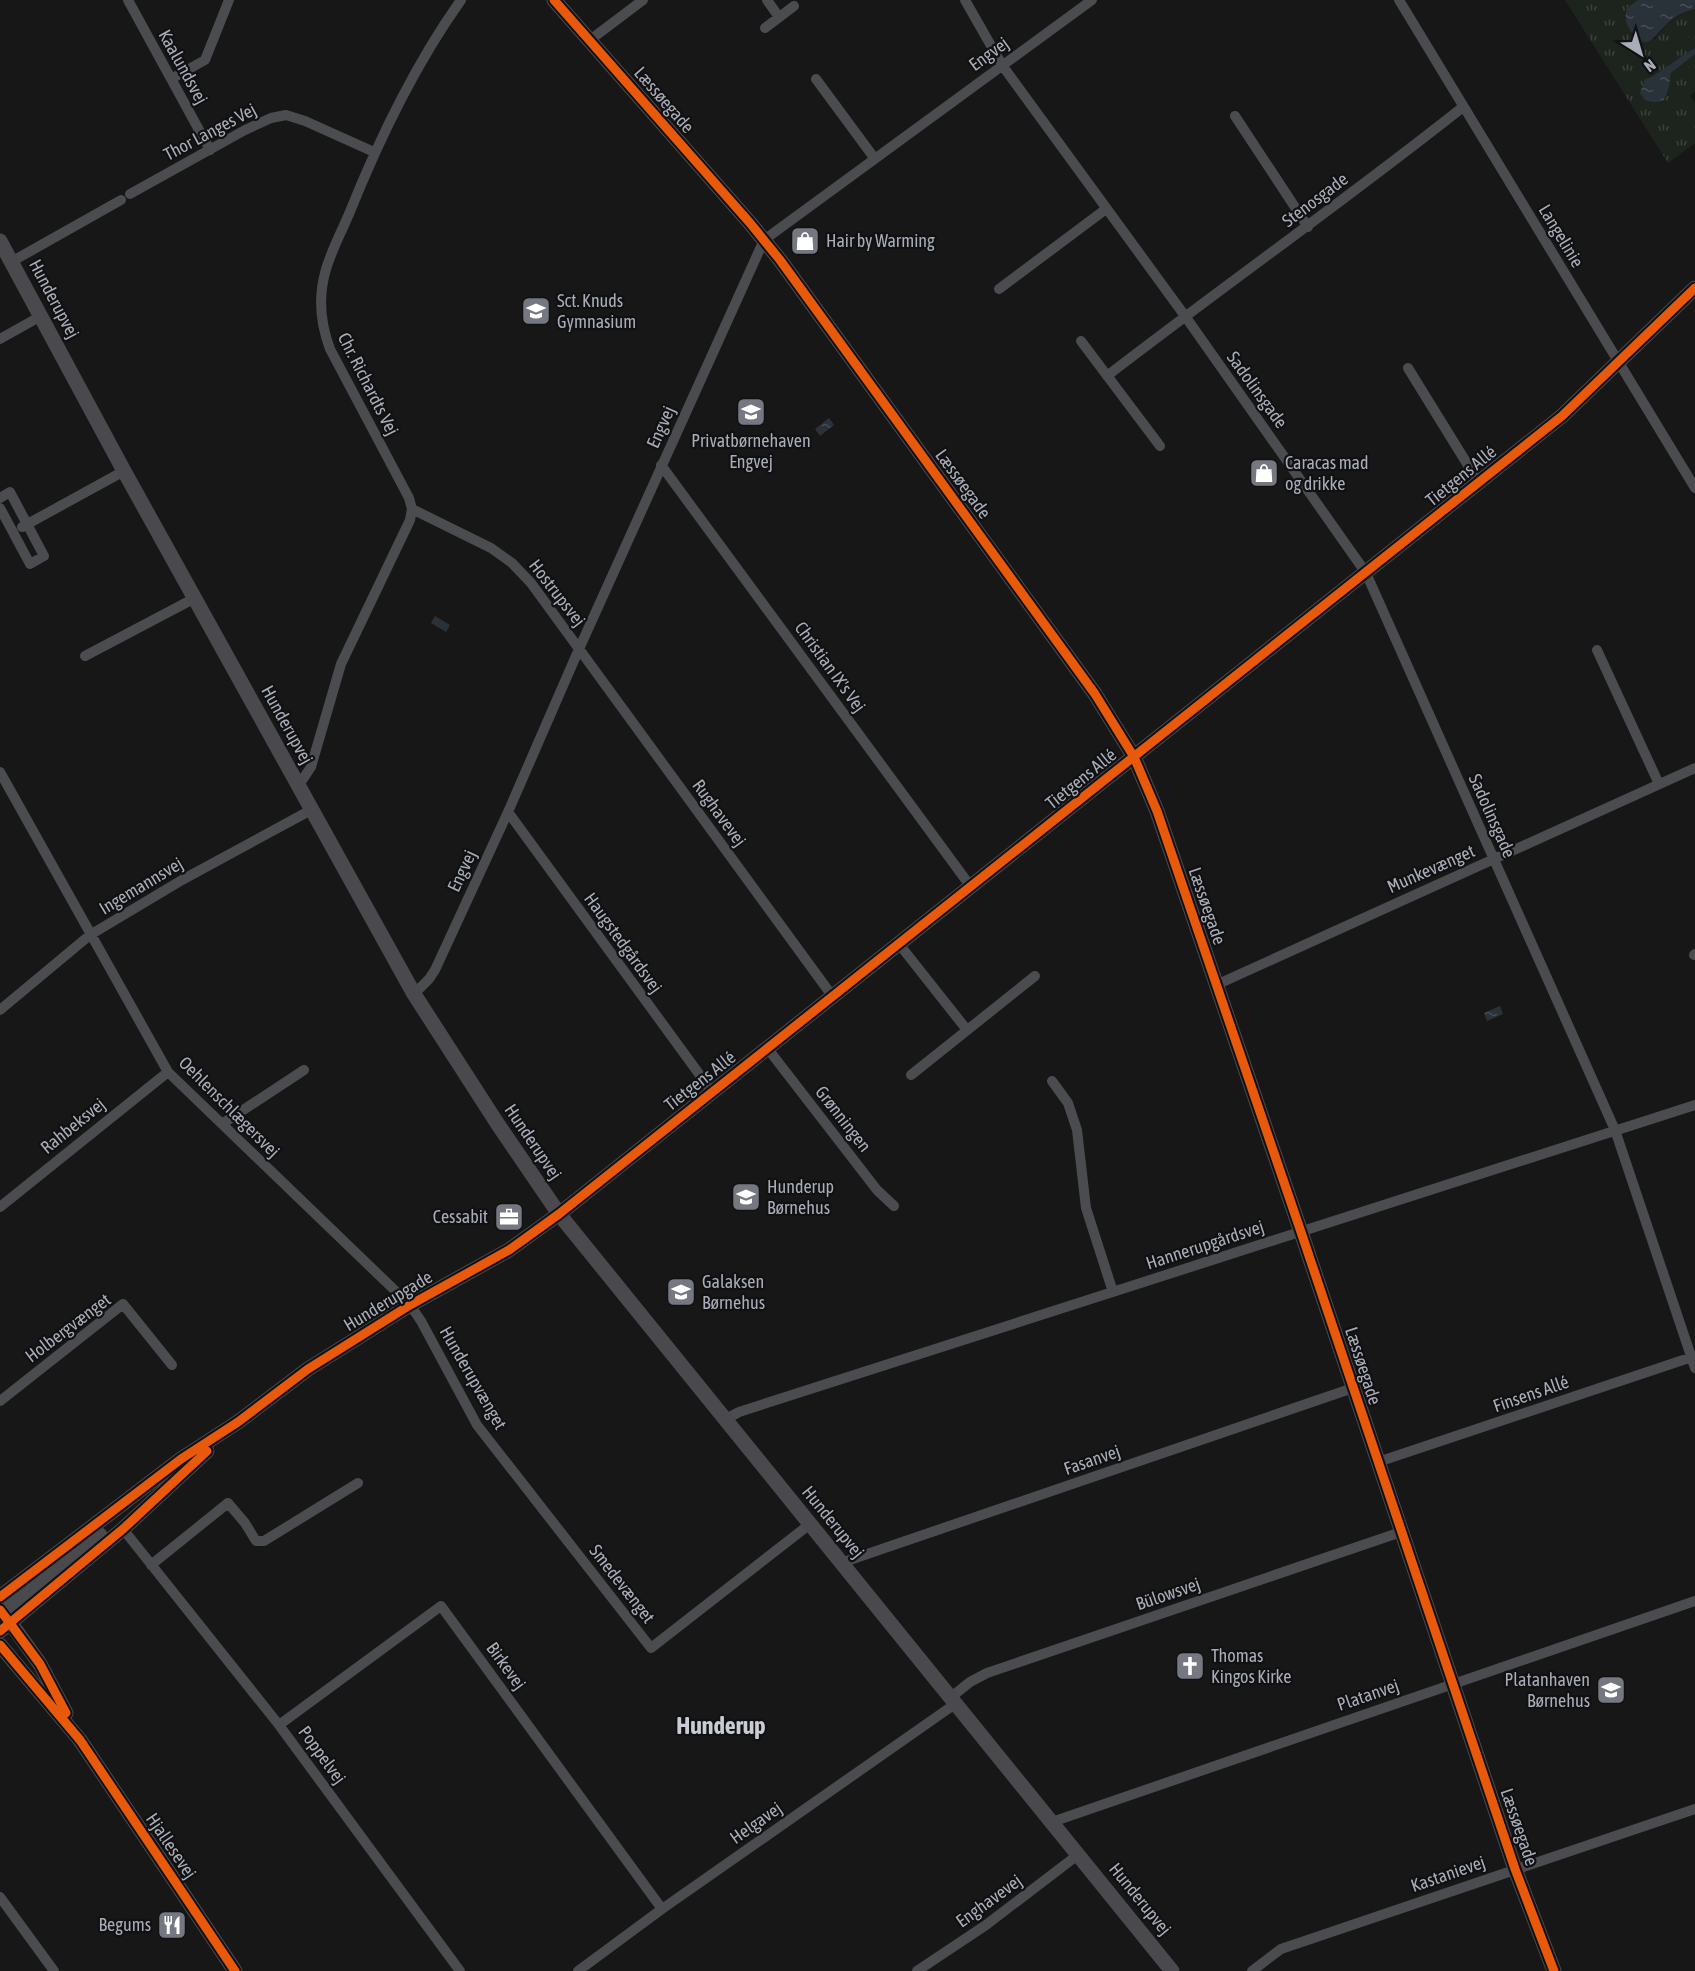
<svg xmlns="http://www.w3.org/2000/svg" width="1695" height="1971" font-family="'Asap Condensed',sans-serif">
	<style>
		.grass { fill: url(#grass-tufts) }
		.water { fill: url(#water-ripples) }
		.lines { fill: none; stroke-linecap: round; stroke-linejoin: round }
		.street { stroke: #4b4c50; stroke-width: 10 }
		.secondary { stroke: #4a4a4e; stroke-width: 15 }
		.cycleway-casing { stroke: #111113; stroke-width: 13 }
		.cycleway { stroke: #e8590c; stroke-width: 9 }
		.labels { text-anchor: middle; stroke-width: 4.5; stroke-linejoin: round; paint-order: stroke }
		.street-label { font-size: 18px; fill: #a8adb8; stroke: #111113 }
		.poi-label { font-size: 18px; fill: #a8adb8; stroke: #111113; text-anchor: start }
		.district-label { font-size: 24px; font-weight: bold; fill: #c9ccd4; stroke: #111113 }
	</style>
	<defs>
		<pattern id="grass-tufts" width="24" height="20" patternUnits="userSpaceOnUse" patternTransform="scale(1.5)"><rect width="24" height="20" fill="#1d241e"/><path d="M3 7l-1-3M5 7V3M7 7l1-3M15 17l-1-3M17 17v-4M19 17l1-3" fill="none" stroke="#3b413d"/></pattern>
		<pattern id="water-ripples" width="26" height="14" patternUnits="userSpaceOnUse" patternTransform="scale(1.5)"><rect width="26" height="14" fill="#2a3239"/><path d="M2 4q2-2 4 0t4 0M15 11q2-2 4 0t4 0" fill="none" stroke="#464d54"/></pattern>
	</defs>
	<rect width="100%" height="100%" fill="#171717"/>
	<path class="grass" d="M 1565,0 L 1638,0 L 1627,8 C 1624,22 1629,30 1637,40 L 1655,39 C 1665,24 1677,14 1695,9 L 1695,48 C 1679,57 1665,72 1647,79 L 1640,93 L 1668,94 L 1671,73 L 1695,54 L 1695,91 L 1690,96 L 1695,103 L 1695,143 L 1668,163 Z"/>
	<path class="water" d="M 1638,0 L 1695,0 L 1695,9 C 1685,11 1673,17 1666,25 C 1655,34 1648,53 1633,34 C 1626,26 1624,18 1627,8 Z
		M 1695,48 L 1695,54 L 1671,73 C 1668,91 1669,108 1645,100 L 1640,93 L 1645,80 C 1663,72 1677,58 1695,48 Z
		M 829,418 L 834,425 L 820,436 L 815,429 Z
		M 435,616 L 450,625 L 446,632 L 431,623 Z
		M 1500,1006 L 1503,1014 L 1487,1021 L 1484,1013 Z"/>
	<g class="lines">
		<path class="street" d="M 128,0 L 210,150
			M 767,0 L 779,17
			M 965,0 L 1002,65 L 1185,316 L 1366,573 L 1615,1130 L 1695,1368
			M 1399,0 L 1695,488
			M 765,28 L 794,6
			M 590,40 L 643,0
			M 171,79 L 205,60 L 229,0
			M 816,79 L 875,159
			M 1235,116 L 1308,227
			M 130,194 L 245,130 L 271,118 L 286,115 L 305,121 L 374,152
			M 11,262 L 121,200
			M 999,289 L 1106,209
			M 0,339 L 41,316
			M 1081,341 L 1160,446
			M 1408,368 L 1479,483
			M 1107,376 C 1225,285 1347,199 1463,107
			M 661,465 L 971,887
			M 0,498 L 10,492 L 44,556 L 30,564 L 0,508
			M 412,509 L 491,548 L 512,563 L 531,583 L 833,997
			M 22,527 L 124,471
			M 1597,650 L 1659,784
			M 85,656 L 195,598
			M 0,772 L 168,1072 L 410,1305 L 421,1321 L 477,1425 L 651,1648 L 810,1524
			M 297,783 L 303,779 L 311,767 L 341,664 L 410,520 L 412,509 L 409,498 L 330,349 C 321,325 318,299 325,273 C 330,253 341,233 349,214 C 379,139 414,66 461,0
			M 508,812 L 713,1093
			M 899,944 L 967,1030
			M 1694,955 L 1695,954
			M 1216,985 L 1695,768
			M 414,994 L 429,979 L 435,970 L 508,812 L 579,649 L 764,240 L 1092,0
			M 0,1010 L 90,935 L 182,880 L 311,810
			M 768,1049 L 877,1190 L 894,1206
			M 911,1075 L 1035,976
			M 1052,1081 L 1068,1103 L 1077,1130 L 1086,1208 L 1113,1292
			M 222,1124 L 304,1070
			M 0,1207 L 168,1072
			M 0,1401 L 123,1304 L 172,1365
			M 726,1419 L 739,1412 L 1695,1105
			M 1378,1462 L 1695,1356
			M 123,1529 L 279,1725 L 460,1971
			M 841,1563 L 1353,1388
			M 151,1565 L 228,1503 L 245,1523 L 256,1541 L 264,1541 L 358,1483
			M 950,1698 L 970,1682 L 987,1673 L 1401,1532
			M 279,1725 L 441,1606 L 662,1909
			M 1052,1822 L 1695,1601
			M 0,1897 L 54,1971
			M 578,1971 L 662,1909 L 955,1704
			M 917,1971 L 986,1925 L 1079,1854
			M 1252,1971 L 1281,1949 L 1695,1809"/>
		<path class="secondary" d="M 554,0 L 750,223 L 780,260 L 1095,694 L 1134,757 L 1157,811 L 1301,1232 L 1515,1869 L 1554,1971
			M 0,241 L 124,471 L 414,994 L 497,1123 L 559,1214 L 1172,1971
			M 0,1597 L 181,1459 L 238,1422 L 308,1369 L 410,1305 L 509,1250 L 559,1214 L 1562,416 L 1695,288
			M 4,1614 L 40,1664 L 66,1713
			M 0,1616 L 100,1535
			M 0,1631 L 123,1529 L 207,1451
			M 0,1645 L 80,1740 L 235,1971"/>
		<g class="cycleway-casing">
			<path id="cycleway" d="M 554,0 L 750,223 L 780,260 L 1095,694 L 1134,757 L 1157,811 L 1301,1232 L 1515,1869 L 1554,1971
				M 0,1597 L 181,1459 L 238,1422 L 308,1369 L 410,1305 L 509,1250 L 559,1214 L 1562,416 L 1695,288
				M 0,1610 L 40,1664 L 66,1713
				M 0,1631 L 123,1529 L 207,1451
				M 0,1645 L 80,1740 L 235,1971"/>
		</g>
		<use href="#cycleway" class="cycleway"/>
	</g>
	<defs>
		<g id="shop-square" transform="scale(1.5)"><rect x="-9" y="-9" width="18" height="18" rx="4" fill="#757880" stroke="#111113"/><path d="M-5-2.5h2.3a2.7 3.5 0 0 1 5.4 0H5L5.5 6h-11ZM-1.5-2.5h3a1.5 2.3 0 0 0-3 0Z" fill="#fff"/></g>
		<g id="university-square" transform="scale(1.5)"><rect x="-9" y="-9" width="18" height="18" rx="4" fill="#757880" stroke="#111113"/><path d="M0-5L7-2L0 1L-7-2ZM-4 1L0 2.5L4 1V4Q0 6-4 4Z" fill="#fff"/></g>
		<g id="school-square" transform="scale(1.5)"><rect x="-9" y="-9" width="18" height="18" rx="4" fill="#757880" stroke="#111113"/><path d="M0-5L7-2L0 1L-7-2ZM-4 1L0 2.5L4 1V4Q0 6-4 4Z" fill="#fff"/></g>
		<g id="office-square" transform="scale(1.5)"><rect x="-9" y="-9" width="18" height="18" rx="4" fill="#757880" stroke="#111113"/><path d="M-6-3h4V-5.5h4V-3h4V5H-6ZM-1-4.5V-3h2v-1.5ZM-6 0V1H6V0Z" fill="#fff"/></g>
		<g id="church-square" transform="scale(1.5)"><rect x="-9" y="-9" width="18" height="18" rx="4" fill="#757880" stroke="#111113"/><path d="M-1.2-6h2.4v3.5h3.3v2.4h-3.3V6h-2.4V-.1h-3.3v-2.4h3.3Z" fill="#fff"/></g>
		<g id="restaurant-square" transform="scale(1.5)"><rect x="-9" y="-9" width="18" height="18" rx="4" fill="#757880" stroke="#111113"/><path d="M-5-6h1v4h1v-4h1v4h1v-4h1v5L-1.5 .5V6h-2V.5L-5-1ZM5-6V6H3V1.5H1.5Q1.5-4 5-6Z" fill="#fff"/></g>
	</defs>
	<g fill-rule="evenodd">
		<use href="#shop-square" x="805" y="241"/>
		<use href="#university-square" x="536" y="311"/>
		<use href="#school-square" x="751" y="412"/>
		<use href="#shop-square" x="1264" y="473"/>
		<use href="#school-square" x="746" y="1197"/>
		<use href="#office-square" x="509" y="1217"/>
		<use href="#school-square" x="681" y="1292"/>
		<use href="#church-square" x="1190" y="1666"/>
		<use href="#school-square" x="1611" y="1690"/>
		<use href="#restaurant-square" x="172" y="1925"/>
	</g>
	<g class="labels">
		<g class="street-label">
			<text transform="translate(989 54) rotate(-36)" y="6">Engvej</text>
			<text transform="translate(183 67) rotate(61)" y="6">Kaalundsvej</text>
			<text transform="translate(664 100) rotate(49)" y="6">Læssøegade</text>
			<text transform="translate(210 132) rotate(-28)" y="6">Thor Langes Vej</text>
			<text transform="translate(1315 200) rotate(-37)" y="6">Stenosgade</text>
			<text transform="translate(1561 236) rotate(59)" y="6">Langelinie</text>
			<text transform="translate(54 299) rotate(62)" y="6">Hunderupvej</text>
			<text transform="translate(368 384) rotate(63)" y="6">Chr. Richardts Vej</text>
			<text transform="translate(1257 390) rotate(54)" y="6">Sadolinsgade</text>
			<text transform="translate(661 427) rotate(-66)" y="6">Engvej</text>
			<text transform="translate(1461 476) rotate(-39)" y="6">Tietgens Allé</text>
			<text transform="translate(963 484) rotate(54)" y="6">Læssøegade</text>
			<text transform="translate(557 593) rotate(52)" y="6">Hostrupsvej</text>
			<text transform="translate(830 667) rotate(54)" y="6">Christian IX's Vej</text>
			<text transform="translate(287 725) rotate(61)" y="6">Hunderupvej</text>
			<text transform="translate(1081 779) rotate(-39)" y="6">Tietgens Allé</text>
			<text transform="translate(719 813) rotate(54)" y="6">Rughavevej</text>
			<text transform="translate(1492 816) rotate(66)" y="6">Sadolinsgade</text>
			<text transform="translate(1431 869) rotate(-24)" y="6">Munkevænget</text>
			<text transform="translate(462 871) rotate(-65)" y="6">Engvej</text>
			<text transform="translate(141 886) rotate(-31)" y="6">Ingemannsvej</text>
			<text transform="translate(1207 906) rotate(71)" y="6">Læssøegade</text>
			<text transform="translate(623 943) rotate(54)" y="6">Haugstedgårdsvej</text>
			<text transform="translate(700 1081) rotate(-38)" y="6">Tietgens Allé</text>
			<text transform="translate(229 1107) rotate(45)" y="6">Oehlenschlægersvej</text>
			<text transform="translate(843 1119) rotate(52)" y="6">Grønningen</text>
			<text transform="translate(73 1126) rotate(-39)" y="6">Rahbeksvej</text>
			<text transform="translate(533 1142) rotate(56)" y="6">Hunderupvej</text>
			<text transform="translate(1205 1245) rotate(-18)" y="6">Hannerupgårdsvej</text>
			<text transform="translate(388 1301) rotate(-31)" y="6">Hunderupgade</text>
			<text transform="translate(68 1328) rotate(-37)" y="6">Holbergvænget</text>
			<text transform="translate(1363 1366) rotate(72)" y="6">Læssøegade</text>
			<text transform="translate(473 1378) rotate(60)" y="6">Hunderupvænget</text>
			<text transform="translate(1531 1394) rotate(-19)" y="6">Finsens Allé</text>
			<text transform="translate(1092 1460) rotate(-19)" y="6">Fasanvej</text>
			<text transform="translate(833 1522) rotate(51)" y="6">Hunderupvej</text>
			<text transform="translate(622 1584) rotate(52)" y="6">Smedevænget</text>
			<text transform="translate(1168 1594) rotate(-19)" y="6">Bülowsvej</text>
			<text transform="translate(506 1666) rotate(54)" y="6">Birkevej</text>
			<text transform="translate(1368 1695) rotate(-19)" y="6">Platanvej</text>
			<text transform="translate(322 1755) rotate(54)" y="6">Poppelvej</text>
			<text transform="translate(756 1823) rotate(-35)" y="6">Helgavej</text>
			<text transform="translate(1519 1827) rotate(71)" y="6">Læssøegade</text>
			<text transform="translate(171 1846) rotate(56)" y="6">Hjallesevej</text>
			<text transform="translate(1448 1874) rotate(-19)" y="6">Kastanievej</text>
			<text transform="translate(1140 1899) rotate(51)" y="6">Hunderupvej</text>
			<text transform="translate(989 1901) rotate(-36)" y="6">Enghavevej</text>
		</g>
		<g class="poi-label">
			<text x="826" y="247">Hair by Warming</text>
			<text x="557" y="307">Sct. Knuds<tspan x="557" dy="21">Gymnasium</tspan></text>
			<text x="751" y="447" text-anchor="middle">Privatbørnehaven<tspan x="751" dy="21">Engvej</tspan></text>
			<text x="1285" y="469">Caracas mad<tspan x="1285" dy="21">og drikke</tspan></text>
			<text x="767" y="1193">Hunderup<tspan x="767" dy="21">Børnehus</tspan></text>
			<text x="488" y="1223" text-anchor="end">Cessabit</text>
			<text x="702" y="1288">Galaksen<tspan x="702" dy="21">Børnehus</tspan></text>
			<text x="1211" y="1662">Thomas<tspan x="1211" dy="21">Kingos Kirke</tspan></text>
			<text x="1590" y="1686" text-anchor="end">Platanhaven<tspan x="1590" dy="21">Børnehus</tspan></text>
			<text x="151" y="1931" text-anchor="end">Begums</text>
		</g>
		<g class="district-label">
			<text x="721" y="1734">Hunderup</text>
		</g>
	</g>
	<g transform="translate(1641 54) rotate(143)" stroke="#111113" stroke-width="4.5" paint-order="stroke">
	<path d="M0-4.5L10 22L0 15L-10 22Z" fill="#a8adb8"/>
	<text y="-9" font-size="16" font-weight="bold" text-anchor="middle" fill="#a8adb8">N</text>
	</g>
</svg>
